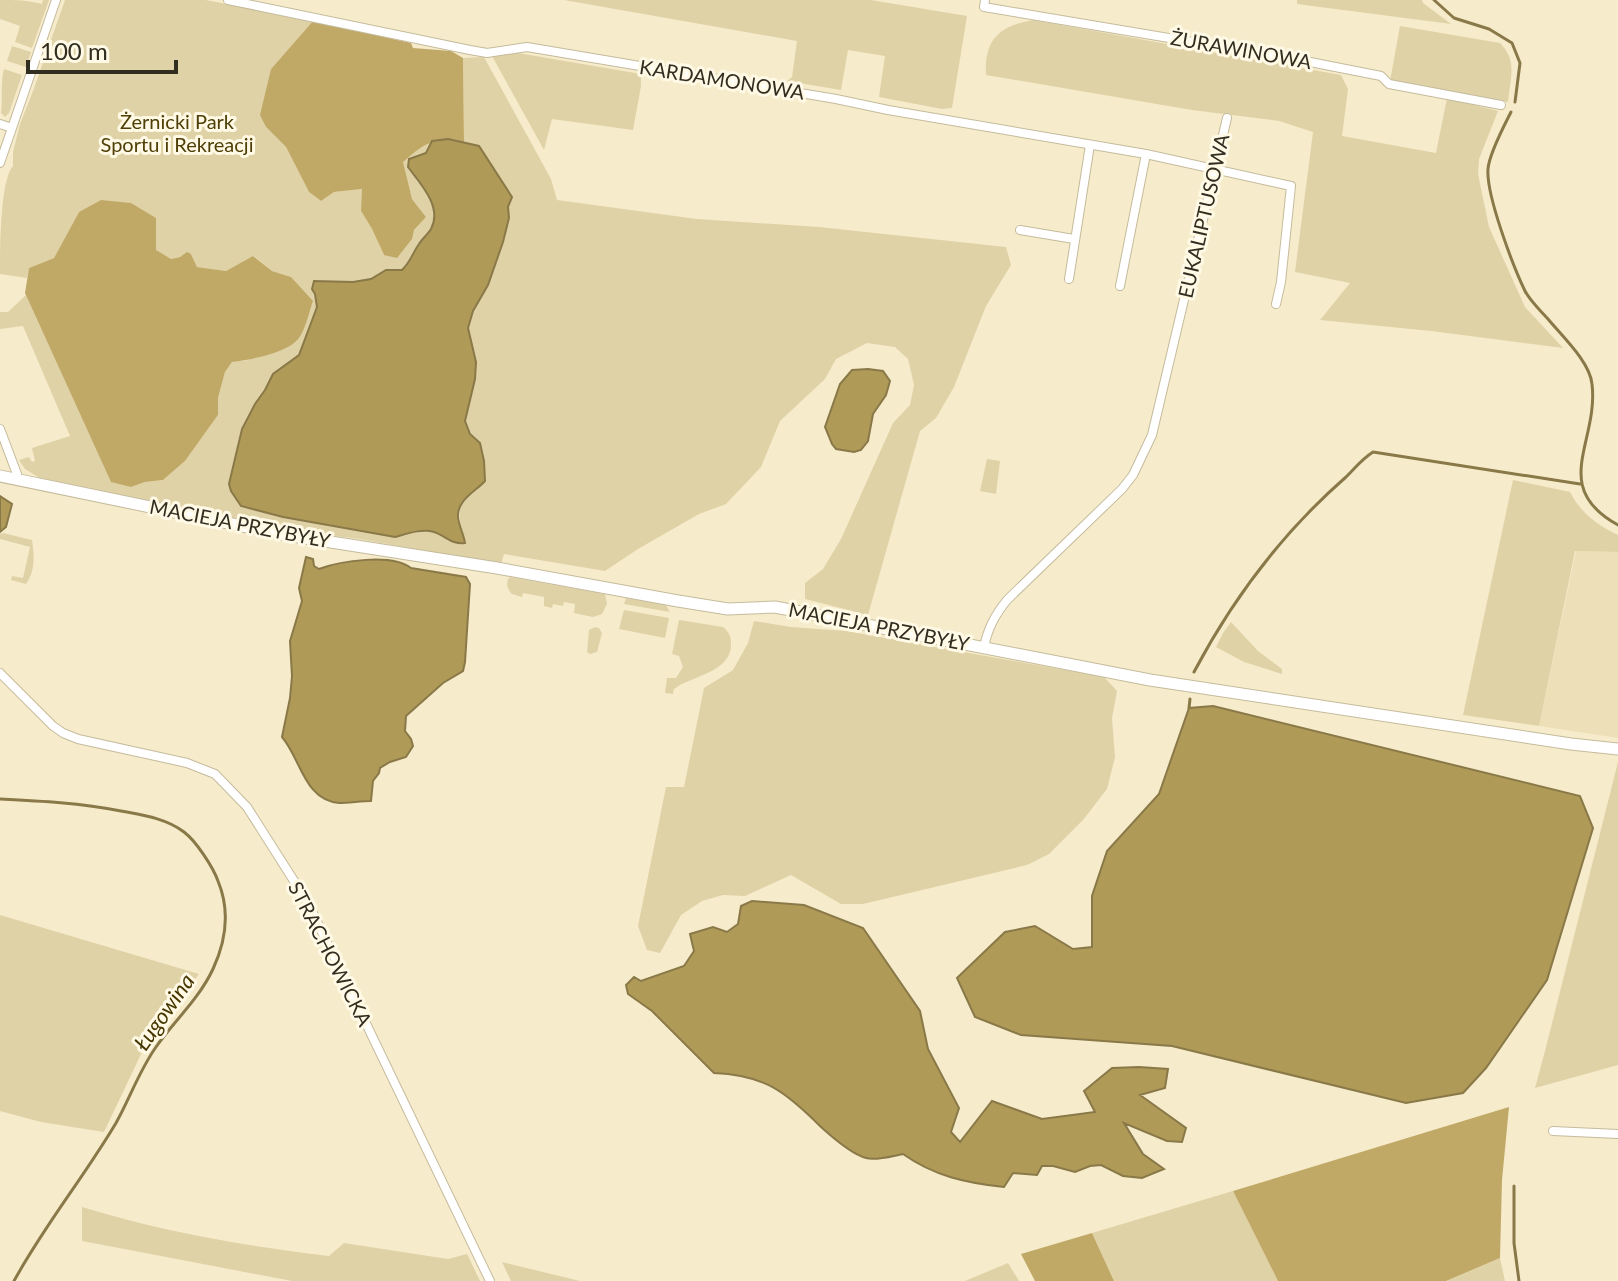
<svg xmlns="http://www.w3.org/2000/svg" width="1618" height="1281" font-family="Lato,sans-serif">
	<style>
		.built { fill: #ede0b9 }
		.green { fill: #e0d2a7 }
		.forest { fill: #c0a967 }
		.water { fill: #b09a58; stroke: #8a7948; stroke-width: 2 }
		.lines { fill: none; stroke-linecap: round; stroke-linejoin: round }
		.stream { stroke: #8a7948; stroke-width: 3 }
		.street-casing { stroke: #c5bb9c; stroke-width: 10 }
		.secondary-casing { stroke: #c5bb9c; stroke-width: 13 }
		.street { stroke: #fff; stroke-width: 8 }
		.secondary { stroke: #fff; stroke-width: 11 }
		.labels { text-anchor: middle; stroke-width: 6; stroke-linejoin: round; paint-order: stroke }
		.street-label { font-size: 20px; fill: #312d21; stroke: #fff9e5 }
		.park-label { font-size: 20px; fill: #4e3f07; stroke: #fff9e5 }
		.water-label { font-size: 22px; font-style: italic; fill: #463700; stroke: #fff9e5 }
	</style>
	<rect width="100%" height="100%" fill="#f6ebcb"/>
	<path class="built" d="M 1576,551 L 1618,552 L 1618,738 L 1539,726 Z"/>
	<path class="green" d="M 0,0 C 16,0 27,0 42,4 L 43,0 L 49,0 L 32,48 L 15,42 L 20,26 L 0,19 Z
		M 65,0 L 206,0 L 313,21 L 271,69 L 266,127 L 286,147 L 309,192 L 321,201 L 334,192 L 363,189 L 361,211 L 372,229 L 384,255 L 414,230 L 426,217 L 412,199 L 402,162 L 418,148 L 432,141 L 426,153 L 417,155 L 408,167 C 420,183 443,207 431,229 C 428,234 422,238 419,244 C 412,254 411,261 402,270 L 386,270 L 371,279 L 353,282 L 314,281 L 317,307 L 299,355 L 273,374 L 265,390 L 255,404 L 242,429 L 229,484 L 231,491 L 241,506 L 283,517 L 395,537 C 425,529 430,528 457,544 L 464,536 C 457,512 456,506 477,490 L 470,434 L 465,421 L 475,379 L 476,362 L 468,328 L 473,311 L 488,285 L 495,267 L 509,218 L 508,207 L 512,197 L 479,146 L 464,142 L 463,58 L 484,57 L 551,179 L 557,200 L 697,219 L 819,227 L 1006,247 L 1011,265 L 986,306 L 954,387 L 936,418 L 920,431 L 868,615 L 805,599 L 805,583 L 823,569 L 841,539 L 893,423 L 910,405 L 914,385 L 908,359 L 895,347 L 867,343 L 836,359 L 825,379 L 780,421 L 761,467 L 726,504 L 699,514 L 638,549 L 605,571 L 504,554 L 501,564 L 359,539 L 267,527 L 43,480 L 25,469 L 19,460 L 29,457 L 32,462 L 35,461 L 32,448 L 70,436 L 23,326 L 0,329 L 0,312 L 8,312 L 26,295 L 111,481 L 131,487 L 145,482 L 163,480 L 185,461 L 218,415 L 218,398 L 225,372 L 232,362 L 249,360 L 291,277 L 272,271 L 254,256 L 226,271 L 197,267 L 191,254 L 171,259 L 79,212 L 54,258 L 29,268 L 27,278 L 0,274 C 0,250 0,180 13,166 L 13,152 L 20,124 L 33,91 Z
		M 564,0 L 871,0 L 967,16 L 952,108 L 942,109 L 879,97 L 885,56 L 848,50 L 841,90 L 787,81 L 792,77 L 797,41 Z
		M 1297,0 L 1422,0 L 1423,3 L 1451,24 L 1297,4 Z
		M 1033,20 L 1341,75 L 1348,89 L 1342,136 L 1436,153 L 1447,98 L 1498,111 L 1479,159 L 1478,174 L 1489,227 L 1525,307 L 1563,348 L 1431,331 L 1320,320 L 1350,283 L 1295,272 L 1313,132 L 1279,121 L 1192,110 L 986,75 C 984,40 999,26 1033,20 Z
		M 1400,26 L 1500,43 C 1518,61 1510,79 1508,102 L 1390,81 Z
		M 12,46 L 31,52 L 26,67 L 7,61 Z
		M 518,53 L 641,74 L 641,86 L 633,130 L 552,119 L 544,150 L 492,56 Z
		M 4,69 L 22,75 L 9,113 L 5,117 L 1,113 C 3,98 0,84 4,69 Z
		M 987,459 L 1000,461 L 996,494 L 980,491 Z
		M 1513,480 L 1570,492 C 1581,513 1597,525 1618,535 L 1618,552 L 1575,551 L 1539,726 L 1463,715 Z
		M 3,533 L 32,540 C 34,555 36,570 26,584 L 11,580 L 12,576 L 23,578 L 30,547 L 0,539 L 0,534 Z
		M 510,577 L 605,594 L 607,604 L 602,614 L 593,617 L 574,613 L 575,604 L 564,602 L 563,606 L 553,604 L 552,608 L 544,606 L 544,597 L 523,593 L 522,597 L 512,594 C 507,589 505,582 510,577 Z
		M 626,598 L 666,605 L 670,612 L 624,604 Z
		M 624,610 L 669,618 L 665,638 L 619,629 Z
		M 679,620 L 723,627 C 729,632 731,636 731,644 C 732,669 698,676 680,685 L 674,689 L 673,694 L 665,693 L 667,678 L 676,678 L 683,667 L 679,656 L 672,654 Z
		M 754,621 L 791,627 L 846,631 L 1104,677 L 1117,691 L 1112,718 L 1115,757 L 1107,789 L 1083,820 L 1049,854 L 1027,865 L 863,904 L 841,904 L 791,875 L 745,896 L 723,895 L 702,901 L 681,915 L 660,953 L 647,950 L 638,926 L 666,787 L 684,787 L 704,688 L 733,670 L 748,643 Z
		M 1231,622 L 1258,651 L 1282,669 L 1282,674 L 1244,662 L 1216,647 L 1223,633 Z
		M 595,627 L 599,628 L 602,633 L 597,652 L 590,654 L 587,652 L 589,630 Z
		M 1618,762 L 1618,1065 L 1535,1088 L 1545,1051 Z
		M 0,915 L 199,974 L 143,1050 L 104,1132 L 41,1122 L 0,1111 Z
		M 1233,1191 L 1278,1281 L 1114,1281 L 1092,1233 Z
		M 82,1207 C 163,1232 246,1246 329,1256 L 344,1243 L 448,1259 L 467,1254 L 480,1281 L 292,1281 L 82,1241 Z
		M 1500,1258 L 1505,1281 L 1446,1281 Z
		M 502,1262 L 580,1281 L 511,1281 Z
		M 1008,1263 L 1019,1281 L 965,1281 Z"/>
	<path class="forest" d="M 313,21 L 411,43 L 413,48 L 451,51 L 463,58 L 464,142 C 435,136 424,143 403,162 L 412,199 L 426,217 L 414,230 L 412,239 L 397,258 L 384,255 L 372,229 L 361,211 L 362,189 L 334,192 L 321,201 L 309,192 L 286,147 L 266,127 L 260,115 L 271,69 Z
		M 101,200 L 131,203 L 156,218 L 156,250 L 171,259 L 180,257 L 187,252 L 191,254 L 197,267 L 226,271 L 253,256 L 272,271 L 291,277 L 313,301 C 309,312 306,328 299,338 C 288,353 249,360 232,362 L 225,372 L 218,398 L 218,415 L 185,461 L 163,480 L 145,482 L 131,487 L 111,482 L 25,293 L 29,268 L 54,258 L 79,212 Z
		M 1509,1107 L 1502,1180 L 1500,1258 L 1446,1281 L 1278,1281 L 1233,1191 Z
		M 1092,1233 L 1114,1281 L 1035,1281 L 1021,1254 Z"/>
	<path class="water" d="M 448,139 L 479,146 L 512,197 L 508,207 L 509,218 L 503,242 L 488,285 L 473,311 L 468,328 L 476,362 L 475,379 L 465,421 L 470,434 L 480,443 L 484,461 L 485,481 C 475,492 457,500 458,517 C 459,526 464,535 465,543 C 452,545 446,536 434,532 C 423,528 406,534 395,537 L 283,517 L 241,506 L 231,491 L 229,484 L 242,429 L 255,404 L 265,390 L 273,374 L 299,355 L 317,307 L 315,294 L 312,289 L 314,281 L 353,282 L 371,279 L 386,270 L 402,270 C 411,261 412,254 419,244 C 422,239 428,234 431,229 C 443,207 420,183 408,167 L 409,159 L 426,153 L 432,141 Z
		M 868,369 L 883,371 L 890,381 L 886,395 L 873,414 L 868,441 L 861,450 L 854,452 L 836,449 L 832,444 L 825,427 L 840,384 L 852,370 Z
		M 0,496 L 12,504 L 6,527 L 0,532 Z
		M 306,557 L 313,559 L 314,566 L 319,569 C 340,561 392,553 411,568 L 466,577 L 470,584 L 465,662 L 463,671 L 443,683 L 406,716 L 405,731 L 411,739 L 413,746 L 406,757 L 390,762 L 380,768 L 379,773 L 373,781 L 371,801 C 361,801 349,803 339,803 C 304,800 301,759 282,737 L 290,698 L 292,676 L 290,641 L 302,601 L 299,588 Z
		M 1213,706 L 1580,796 L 1593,828 L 1547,980 L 1486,1068 L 1463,1093 L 1406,1103 L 1172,1046 L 1021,1035 L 975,1017 L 957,978 L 1005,932 L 1035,926 L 1073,949 L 1092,947 L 1092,896 L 1107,851 L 1159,794 L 1189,708 Z
		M 752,901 L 804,905 L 863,928 L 920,1011 L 928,1049 L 959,1108 L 951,1132 L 960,1142 L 992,1101 L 1042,1119 L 1095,1112 L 1084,1091 L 1112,1068 L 1139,1067 L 1168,1069 L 1165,1088 L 1140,1095 L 1186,1128 L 1182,1142 L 1167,1141 L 1124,1123 L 1143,1154 L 1164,1169 L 1142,1178 L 1123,1176 L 1101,1165 L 1090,1166 L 1075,1172 L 1053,1166 L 1042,1166 L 1037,1175 L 1013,1173 L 1004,1187 C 966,1183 934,1176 903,1154 C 892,1156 876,1161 866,1158 C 851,1154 832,1137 821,1127 C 786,1092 765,1075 714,1073 L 652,1011 L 628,994 L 626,985 L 634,977 L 641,981 L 684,966 L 694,951 L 690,934 L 713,927 L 727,932 L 738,924 L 741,906 Z"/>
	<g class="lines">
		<path class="stream" d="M 1434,0 L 1454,18 L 1489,29 L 1512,43 L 1520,63 L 1515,102
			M 1511,112 C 1504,126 1489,154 1488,169 C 1486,195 1513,266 1525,291 C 1530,301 1540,310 1548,319 C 1562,336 1590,362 1592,384 C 1599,442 1549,487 1618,525
			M 1194,672 C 1233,598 1283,532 1346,477 C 1355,468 1362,459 1373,452 L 1580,484
			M 1189,708 L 1190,699
			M 0,799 C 41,801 80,803 121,811 C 142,815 166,818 184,832 C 196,841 213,867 218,881 C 230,910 226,941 213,969 C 199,999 174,1021 156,1047 C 139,1071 130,1098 116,1123 C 84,1177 44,1226 14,1281
			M 1514,1186 L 1514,1243 L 1519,1281"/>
		<g class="street-casing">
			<path id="street" d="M 228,0 L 470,50 L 487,53 L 527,47 L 836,99 L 888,110 L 1146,154 L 1291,186 L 1281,282 L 1276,304
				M 985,0 L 984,7 L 1300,60 L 1381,76 L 1389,84 L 1501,105
				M 0,124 L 12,128
				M 0,163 L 56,0
				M 1020,230 L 1074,239
				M 1069,279 L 1090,145
				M 1120,286 L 1146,154
				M 0,429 L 17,474 L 16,480
				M 984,647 C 988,628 995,615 1007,600 L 1122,489 L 1133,475 L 1152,435 L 1227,118
				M 0,673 L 53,726 L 63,733 L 78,739 L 187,763 L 215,774 L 247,807 L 308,903 L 490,1281
				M 1553,1131 L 1618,1134"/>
		</g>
		<g class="secondary-casing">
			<path id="secondary" d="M 0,476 L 286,535 L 497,568 L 678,601 L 728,609 L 775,607 L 1150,680 L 1571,744 L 1618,749"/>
		</g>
		<use href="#street" class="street"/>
		<use href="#secondary" class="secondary"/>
	</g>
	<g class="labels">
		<g class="street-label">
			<text transform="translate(1241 50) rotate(10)" y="7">ŻURAWINOWA</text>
			<text transform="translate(722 80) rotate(9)" y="7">KARDAMONOWA</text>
			<text transform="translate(1204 216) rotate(-77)" y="7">EUKALIPTUSOWA</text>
			<text transform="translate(240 524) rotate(11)" y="7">MACIEJA PRZYBYŁY</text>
			<text transform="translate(879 627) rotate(11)" y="7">MACIEJA PRZYBYŁY</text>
			<text transform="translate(330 954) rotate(63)" y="7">STRACHOWICKA</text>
		</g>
		<g class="park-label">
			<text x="177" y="129">Żernicki Park<tspan x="177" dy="23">Sportu i Rekreacji</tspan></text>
		</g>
		<g class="water-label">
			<text transform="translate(164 1012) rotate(-55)" y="8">Ługowina</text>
		</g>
	</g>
	<path d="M28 60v12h148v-12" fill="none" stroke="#312d21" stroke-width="4"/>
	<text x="40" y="60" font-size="24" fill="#312d21" stroke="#fff9e5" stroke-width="6" paint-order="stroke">100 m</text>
</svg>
